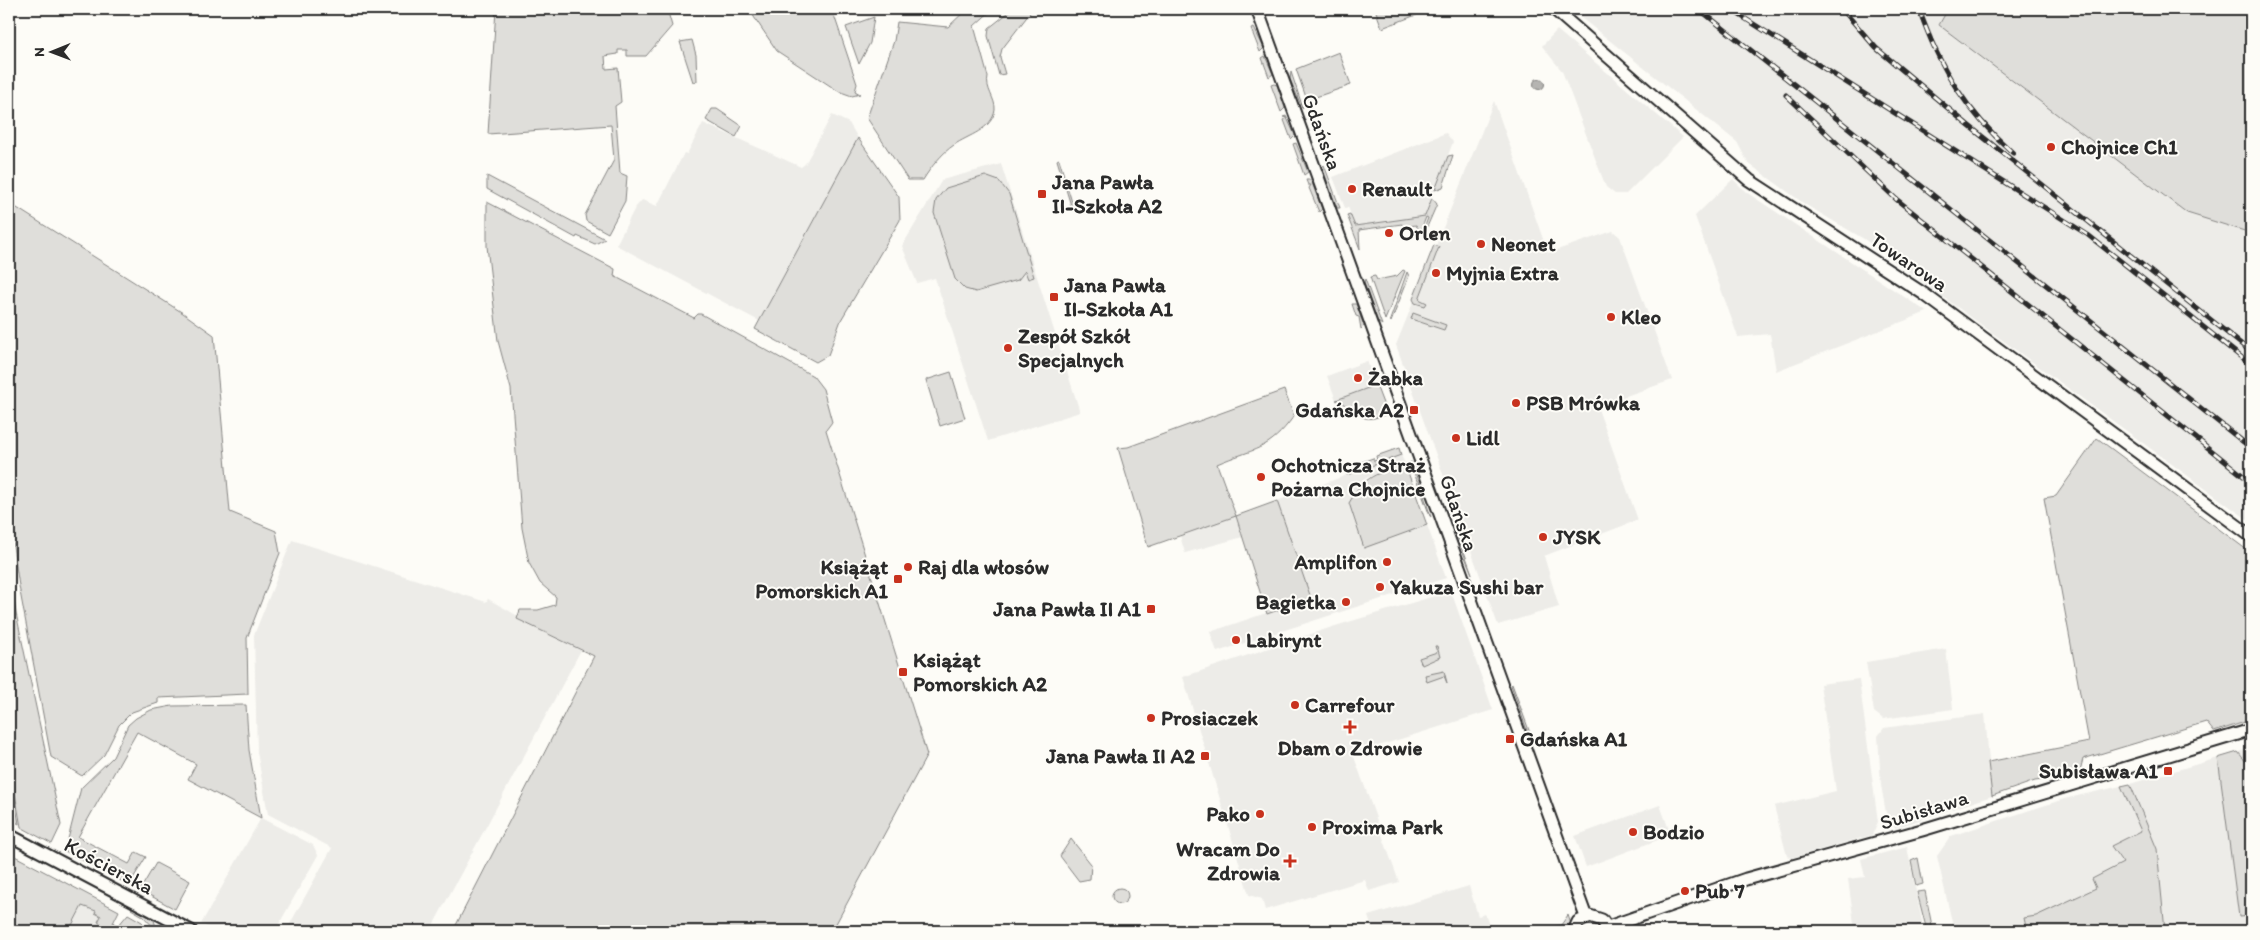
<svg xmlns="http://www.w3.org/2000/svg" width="2260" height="940" font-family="Itim,sans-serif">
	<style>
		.built { fill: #edece8 }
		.green { fill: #dfdeda; stroke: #858482 }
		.water { fill: #b5b4b1; stroke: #7e7d7b }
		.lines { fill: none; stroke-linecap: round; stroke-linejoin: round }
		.secondary-casing { stroke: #2b2b2b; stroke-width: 15 }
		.secondary { stroke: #fdfcf7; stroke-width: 11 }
		.rail-casing { stroke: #2b2b2b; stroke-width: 5 }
		.rail { stroke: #fdfcf7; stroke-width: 3; stroke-dasharray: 9; stroke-linecap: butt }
		.poi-dot { fill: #c8321e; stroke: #fdfcf7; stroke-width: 2 }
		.labels { text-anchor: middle; stroke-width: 4; stroke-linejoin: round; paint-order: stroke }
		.street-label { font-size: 21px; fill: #2b2b2b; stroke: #fdfcf7 }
		.poi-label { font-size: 21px; font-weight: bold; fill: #2b2b2b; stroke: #fdfcf7; text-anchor: start }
	</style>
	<rect width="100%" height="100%" fill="#fdfcf7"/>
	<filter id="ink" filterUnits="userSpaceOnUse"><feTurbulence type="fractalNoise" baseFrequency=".02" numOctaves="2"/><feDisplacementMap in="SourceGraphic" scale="10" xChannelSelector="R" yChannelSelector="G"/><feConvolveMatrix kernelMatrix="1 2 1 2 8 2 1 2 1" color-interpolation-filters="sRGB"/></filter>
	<g filter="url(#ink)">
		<path class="built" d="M 1570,9 L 1948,9 L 1939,25 L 2187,213 L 2251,233 L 2251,522 L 1864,239 L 1806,205 L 1748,163 L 1737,142 Z
			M 1557,30 L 1683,137 L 1626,194 L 1615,194 L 1606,187 L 1562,71 L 1542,46 Z
			M 1494,101 L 1548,253 L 1613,231 L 1620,237 L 1672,380 L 1597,406 L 1638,520 L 1544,556 L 1559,607 L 1498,625 L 1396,345 Z
			M 832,115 L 849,123 L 858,138 L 759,321 L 616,245 L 635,208 L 642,200 L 657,206 L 684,153 L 687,154 L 703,123 L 801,167 L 805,164 Z
			M 1446,133 L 1453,142 L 1425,216 L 1355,226 L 1348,207 L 1345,208 L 1333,177 Z
			M 1001,164 L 1080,412 L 988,441 L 935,278 L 917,283 L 902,246 L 942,180 Z
			M 1733,179 L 1746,192 L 1927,312 L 1776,371 L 1770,334 L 1738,337 L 1695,216 Z
			M 1367,361 L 1376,385 L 1336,400 L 1327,376 Z
			M 1401,455 L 1405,464 L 1366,478 L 1349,503 L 1364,547 L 1427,525 L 1446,578 L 1217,652 L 1210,632 L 1311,598 L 1277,501 Z
			M 1236,516 L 1243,537 L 1185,553 L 1180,536 Z
			M 292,540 L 486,602 L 488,599 L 518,616 L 517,619 L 581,650 L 430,931 L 286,931 L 332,848 L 268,814 L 257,752 L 254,635 Z
			M 1451,591 L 1493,710 L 1353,754 L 1399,882 L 1369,891 L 1365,880 L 1265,910 L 1262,899 L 1249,895 L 1183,677 L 1332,627 Z
			M 1946,649 L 1953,709 L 1883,719 L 1874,712 L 1866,662 Z
			M 1859,679 L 1878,822 L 1872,835 L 1791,858 L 1787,856 L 1774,806 L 1836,791 L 1820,684 Z
			M 1985,714 L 1992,796 L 1895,828 L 1887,819 L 1881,785 L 1878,736 L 1884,728 Z
			M 2251,748 L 2251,768 L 2238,752 Z
			M 2218,758 L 2239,917 L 2251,916 L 2251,931 L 2165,931 L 2157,849 L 2130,784 Z
			M 2121,786 L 2141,831 L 2111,846 L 2123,863 L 2092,879 L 2096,888 L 2036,917 L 2025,918 L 2026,927 L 2008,931 L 1954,931 L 1937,856 L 1951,836 L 2064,799 Z
			M 1660,805 L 1671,835 L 1586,867 L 1575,836 Z
			M 261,818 L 313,845 L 318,855 L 275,931 L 216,931 L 201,924 Z
			M 1907,847 L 1924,931 L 1855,931 L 1848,879 L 1865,877 L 1861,859 Z
			M 1469,886 L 1478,916 L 1485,914 L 1491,931 L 1373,931 L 1368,916 Z
			M 82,906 L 96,911 L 114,930 L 117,925 L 130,931 L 69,931 Z"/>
		<path class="green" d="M 496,9 L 667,9 L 672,26 L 646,56 L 627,56 L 627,50 L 618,50 L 618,54 L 605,56 L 606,69 L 618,68 L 621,102 L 615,106 L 620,173 L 627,176 L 625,201 L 608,233 L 586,221 L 585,215 L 614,160 L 611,125 L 488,134 Z
			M 751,9 L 832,9 L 857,84 L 855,91 L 860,94 L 852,96 L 838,91 L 777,51 L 754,17 Z
			M 967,9 L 993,9 L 974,26 L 988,77 C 985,89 996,99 995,110 C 992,130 968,135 954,145 C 942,153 931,167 923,180 L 908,180 L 867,118 L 894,41 L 897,22 L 948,27 Z
			M 1013,9 L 1033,9 L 1002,49 L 1000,57 L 1005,74 L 999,75 L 988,36 L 989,28 Z
			M 1375,9 L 1432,9 L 1382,28 Z
			M 1948,9 L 2251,9 L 2251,233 L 2187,213 L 1939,25 Z
			M 874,17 L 870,43 L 859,64 L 846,27 Z
			M 1254,28 L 1264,48 L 1260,52 L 1251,29 Z
			M 692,40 L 696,55 L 697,81 L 693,82 L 680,42 Z
			M 1339,52 L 1351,85 L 1307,100 L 1296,69 Z
			M 1265,56 L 1273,74 L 1269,77 L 1262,58 Z
			M 1291,72 L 1303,108 L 1302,108 L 1290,79 Z
			M 1274,84 L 1277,85 L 1285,108 L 1281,112 L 1271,85 Z
			M 712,109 L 717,109 L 742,126 L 736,137 L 706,120 Z
			M 1286,116 L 1295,135 L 1291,139 L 1284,120 L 1287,118 L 1283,117 Z
			M 858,138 L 899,197 L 900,220 L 841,320 L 828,355 L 816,362 L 755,329 Z
			M 1296,143 L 1308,172 L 1304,175 L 1293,144 Z
			M 1453,155 L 1443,187 L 1435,190 L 1448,156 Z
			M 1059,159 L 1074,209 L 1072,209 L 1057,160 Z
			M 1324,165 L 1340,208 L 1337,208 L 1322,167 Z
			M 487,176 L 605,239 L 595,244 L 577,236 L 576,238 L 487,189 Z
			M 985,176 L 999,181 L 1009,194 L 1034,277 L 1028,279 L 1025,271 L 1018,280 L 976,292 L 965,289 L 955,279 L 934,213 L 936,200 L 946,188 Z
			M 1306,180 L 1311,180 L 1322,209 L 1319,212 L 1309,188 L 1311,185 L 1308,185 Z
			M 1432,198 L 1437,204 L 1427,227 L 1425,226 L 1428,218 L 1426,217 L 1420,233 L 1416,225 L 1403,227 L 1402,224 L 1359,230 L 1360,249 L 1347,215 L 1350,214 L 1355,226 L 1425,216 Z
			M 487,202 L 615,269 L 614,276 L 694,318 L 698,314 L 701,314 L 813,376 L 823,389 L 832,422 L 826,430 L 927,755 L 832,931 L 453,931 L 594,656 L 517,619 L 520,610 L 538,610 L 555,605 L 556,597 L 540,583 L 529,563 L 522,528 L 511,389 L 498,341 L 487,246 Z
			M 9,203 L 183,313 L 214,335 L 230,512 L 276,531 L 280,553 L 247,638 L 248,694 L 158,698 L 158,703 L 132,712 L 119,725 L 104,755 L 82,776 L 51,757 L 19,586 L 9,519 Z
			M 1434,245 L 1439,247 L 1419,299 L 1427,303 L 1425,306 L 1415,303 L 1413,299 Z
			M 1403,270 L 1405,271 L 1385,320 L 1370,277 L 1375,276 L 1377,280 L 1397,276 Z
			M 1407,272 L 1409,276 L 1391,322 L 1390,320 Z
			M 1365,279 L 1382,325 L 1378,322 L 1364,283 Z
			M 1352,304 L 1356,304 L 1364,326 L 1361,329 L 1359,317 L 1356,316 Z
			M 1413,313 L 1446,325 L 1444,330 L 1411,319 Z
			M 951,372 L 965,418 L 940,426 L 926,380 Z
			M 1376,385 L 1387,414 C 1363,423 1365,418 1347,406 C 1343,403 1340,403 1336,400 Z
			M 1284,390 L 1294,416 C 1268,452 1254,448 1217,464 L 1236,516 L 1277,501 L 1311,598 L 1267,614 L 1236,516 L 1148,547 L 1118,448 L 1128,447 Z
			M 2097,438 L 2251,553 L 2251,720 L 2214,732 L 2206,722 L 2083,759 L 2079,775 L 2035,781 L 1992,796 L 1988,762 L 2089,742 L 2044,498 L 2056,496 Z
			M 1399,448 L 1401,455 L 1347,475 L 1345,468 L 1354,465 L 1355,468 L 1360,467 L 1359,463 L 1373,458 L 1374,461 L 1377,460 L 1376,456 Z
			M 1410,462 L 1413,463 L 1431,517 L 1430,516 Z
			M 1405,464 L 1427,525 L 1364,548 L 1349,503 C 1366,474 1375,475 1405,464 Z
			M 1454,523 L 1472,574 L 1454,530 Z
			M 9,566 L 16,613 L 61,825 L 52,844 L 21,827 L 9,759 Z
			M 1435,646 L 1437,646 L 1440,657 L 1422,665 L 1419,658 L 1437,652 Z
			M 1444,671 L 1447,683 L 1444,676 L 1427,682 L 1425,675 Z
			M 1512,684 L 1534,744 L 1530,739 L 1511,685 Z
			M 246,705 L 249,750 L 261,818 L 188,779 L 196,764 L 137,732 L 78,837 L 129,864 L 136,852 L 146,857 L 129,885 L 65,851 L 81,788 L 113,757 L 128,725 L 136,718 L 151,710 L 172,706 Z
			M 2238,752 L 2251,768 L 2251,916 L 2239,917 L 2218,758 Z
			M 9,766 L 19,824 L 9,818 Z
			M 2130,784 L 2157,849 L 2165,931 L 2008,931 L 2026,927 L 2024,918 L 2036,916 L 2096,888 L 2092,879 L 2123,863 L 2111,846 L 2141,831 L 2121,786 Z
			M 1071,839 L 1091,864 L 1090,879 L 1079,881 L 1060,856 Z
			M 9,853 L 119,911 L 113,923 L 117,925 L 114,931 L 98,922 L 101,916 L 95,913 L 96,911 L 82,906 L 69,931 L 9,931 Z
			M 1918,858 L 1923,884 L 1916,886 L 1911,861 Z
			M 156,863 L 190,881 L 175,909 L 140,890 Z
			M1112 896a8 8 0 1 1 16 0a8 8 0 1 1-16 0Z
			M 1925,891 L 1933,931 L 1927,931 L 1917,892 Z
			M 133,907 L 154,920 L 157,931 L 143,916 L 131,909 Z
			M 128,914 L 142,922 L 148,931 L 129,931 L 118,926 Z
			M 1568,915 L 1571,924 L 1568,931 L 1540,931 L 1561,925 Z"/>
		<path class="water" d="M1533.5 84a5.5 5.5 0 1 1 11 0a5.5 5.5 0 1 1-11 0Z"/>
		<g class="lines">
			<g class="secondary-casing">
				<path id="secondary" d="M 1257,9 L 1586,917
					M 1554,9 L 1749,180 L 1924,294 L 2251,536
					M 9,835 L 191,931
					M 1608,927 L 1746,879 L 1922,830 L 2251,730
					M 1574,931 L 1578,922 L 1590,916 L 1602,920 L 1609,931"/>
			</g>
			<use href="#secondary" class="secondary"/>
			<g class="rail-casing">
				<path id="rail" d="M 1699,9 L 2251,448
					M 1730,9 L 2088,235 L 2251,365
					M 1842,9 L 1876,48 L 1968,125 L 2251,352
					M 1919,9 C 1940,69 1965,110 2013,153
					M 1786,95 L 1896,199 L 2251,482"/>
			</g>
			<use href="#rail" class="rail"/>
		</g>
	</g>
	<g class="poi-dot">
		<circle cx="2051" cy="147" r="5"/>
		<circle cx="1352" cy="189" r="5"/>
		<rect x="1037" y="189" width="10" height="10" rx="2.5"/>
		<circle cx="1389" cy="233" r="5"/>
		<circle cx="1481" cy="244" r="5"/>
		<circle cx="1436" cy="273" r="5"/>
		<rect x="1049" y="292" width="10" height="10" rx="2.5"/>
		<circle cx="1611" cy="317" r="5"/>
		<circle cx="1008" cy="348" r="5"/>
		<circle cx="1358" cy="378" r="5"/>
		<circle cx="1516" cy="403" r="5"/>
		<rect x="1409" y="405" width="10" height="10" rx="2.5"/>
		<circle cx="1456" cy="438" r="5"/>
		<circle cx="1261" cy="477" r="5"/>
		<circle cx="1543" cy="537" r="5"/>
		<circle cx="1387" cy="562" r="5"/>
		<circle cx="908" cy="567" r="5"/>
		<rect x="893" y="574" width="10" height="10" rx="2.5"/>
		<circle cx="1380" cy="587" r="5"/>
		<circle cx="1346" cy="602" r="5"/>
		<rect x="1146" y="604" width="10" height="10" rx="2.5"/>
		<circle cx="1236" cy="640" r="5"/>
		<rect x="898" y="667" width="10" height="10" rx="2.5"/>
		<circle cx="1295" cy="705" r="5"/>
		<circle cx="1151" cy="718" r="5"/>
		<path d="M1347.5 719.5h5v5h5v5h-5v5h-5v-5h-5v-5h5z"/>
		<rect x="1505" y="734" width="10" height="10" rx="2.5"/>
		<rect x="1200" y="751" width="10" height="10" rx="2.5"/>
		<rect x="2163" y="766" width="10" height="10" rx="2.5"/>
		<circle cx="1260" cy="814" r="5"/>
		<circle cx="1312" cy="827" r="5"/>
		<circle cx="1633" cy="832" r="5"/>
		<path d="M1287.5 853.5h5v5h5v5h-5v5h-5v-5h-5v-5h5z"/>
		<circle cx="1685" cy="891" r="5"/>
	</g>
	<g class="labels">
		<g class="street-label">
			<text transform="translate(1322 132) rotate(70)" y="7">Gdańska</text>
			<text transform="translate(1909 262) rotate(34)" y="7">Towarowa</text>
			<text transform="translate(1459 513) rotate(71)" y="7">Gdańska</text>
			<text transform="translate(1924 810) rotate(-17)" y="7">Subisława</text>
			<text transform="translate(109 866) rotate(28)" y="7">Kościerska</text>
		</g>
		<g class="poi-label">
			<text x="2061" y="154">Chojnice Ch1</text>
			<text x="1052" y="189">Jana Pawła<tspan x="1052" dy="24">II-Szkoła A2</tspan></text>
			<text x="1362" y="196">Renault</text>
			<text x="1399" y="240">Orlen</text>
			<text x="1491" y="251">Neonet</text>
			<text x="1446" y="280">Myjnia Extra</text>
			<text x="1064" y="292">Jana Pawła<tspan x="1064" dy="24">II-Szkoła A1</tspan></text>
			<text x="1621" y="324">Kleo</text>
			<text x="1018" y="343">Zespół Szkół<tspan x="1018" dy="24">Specjalnych</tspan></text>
			<text x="1368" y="385">Żabka</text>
			<text x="1526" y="410">PSB Mrówka</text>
			<text x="1404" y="417" text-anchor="end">Gdańska A2</text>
			<text x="1466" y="445">Lidl</text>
			<text x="1271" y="472">Ochotnicza Straż<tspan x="1271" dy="24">Pożarna Chojnice</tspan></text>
			<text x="1553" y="544">JYSK</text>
			<text x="1377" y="569" text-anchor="end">Amplifon</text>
			<text x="888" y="574" text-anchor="end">Książąt<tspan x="888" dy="24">Pomorskich A1</tspan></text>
			<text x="918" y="574">Raj dla włosów</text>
			<text x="1390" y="594">Yakuza Sushi bar</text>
			<text x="1336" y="609" text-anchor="end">Bagietka</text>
			<text x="1141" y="616" text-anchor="end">Jana Pawła II A1</text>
			<text x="1246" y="647">Labirynt</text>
			<text x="913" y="667">Książąt<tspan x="913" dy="24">Pomorskich A2</tspan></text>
			<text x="1305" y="712">Carrefour</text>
			<text x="1161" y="725">Prosiaczek</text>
			<text x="1520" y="746">Gdańska A1</text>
			<text x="1350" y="755" text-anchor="middle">Dbam o Zdrowie</text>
			<text x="1195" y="763" text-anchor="end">Jana Pawła II A2</text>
			<text x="2158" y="778" text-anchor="end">Subisława A1</text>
			<text x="1250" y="821" text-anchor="end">Pako</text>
			<text x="1322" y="834">Proxima Park</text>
			<text x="1643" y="839">Bodzio</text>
			<text x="1280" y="856" text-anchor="end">Wracam Do<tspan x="1280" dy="24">Zdrowia</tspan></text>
			<text x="1695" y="898">Pub 7</text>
		</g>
	</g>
	<rect width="2260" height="940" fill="none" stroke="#fdfcf7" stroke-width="30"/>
	<rect x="15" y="15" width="2230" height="910" fill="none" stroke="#2b2b2b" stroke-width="2" filter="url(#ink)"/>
	<g transform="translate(52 52) rotate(269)" stroke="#fdfcf7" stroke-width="4" paint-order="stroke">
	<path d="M0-4L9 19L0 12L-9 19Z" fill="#2b2b2b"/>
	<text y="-8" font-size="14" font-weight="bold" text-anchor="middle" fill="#2b2b2b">N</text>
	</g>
</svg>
